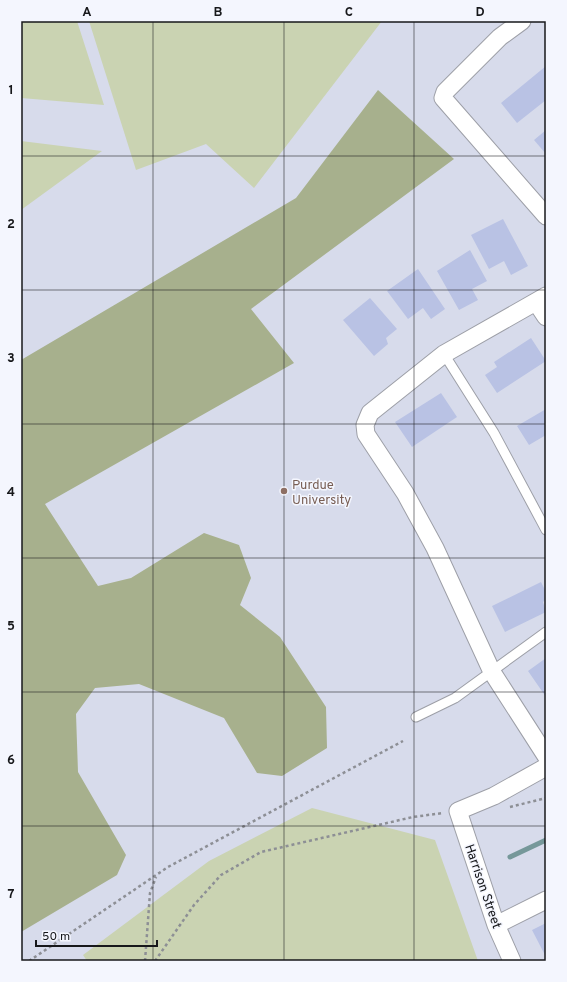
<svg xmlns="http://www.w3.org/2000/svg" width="567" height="982" font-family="Overpass,sans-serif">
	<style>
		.built { fill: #d7dbeb }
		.green { fill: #cad3b2 }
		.forest { fill: #a7b08d }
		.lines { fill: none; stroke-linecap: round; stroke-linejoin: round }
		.stream { stroke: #76989a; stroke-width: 5 }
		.building { fill: #b9c2e4 }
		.service-casing { stroke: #9d9fa7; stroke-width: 11 }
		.minor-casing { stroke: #9d9fa7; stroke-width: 19 }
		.path { stroke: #8d8f95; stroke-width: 2.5; stroke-dasharray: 3 3; stroke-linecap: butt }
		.service { stroke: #fff; stroke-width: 9 }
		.minor { stroke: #fff; stroke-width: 17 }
		.grid { fill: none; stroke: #17181b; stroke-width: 1; stroke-opacity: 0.55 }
		.education-dot { fill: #8d6e63; stroke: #f4f6fe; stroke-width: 1.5 }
		.labels { text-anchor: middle; stroke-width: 3; stroke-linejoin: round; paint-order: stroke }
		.education-label { font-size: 13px; fill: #785e54; stroke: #f4f6fe; text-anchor: start }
		.street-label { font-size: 13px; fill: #17181b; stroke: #f4f6fe }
		.neatline { fill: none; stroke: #17181b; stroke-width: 1.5 }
		.grid-label { font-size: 13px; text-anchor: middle; font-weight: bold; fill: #17181b }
	</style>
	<rect width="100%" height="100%" fill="#e6e8f1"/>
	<path class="built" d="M 21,21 L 546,21 L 546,961 L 21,961 Z"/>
	<path class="green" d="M 21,21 L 77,21 L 104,105 L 21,98 Z
		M 89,21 L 382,21 L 254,188 L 206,144 L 136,170 Z
		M 21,141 L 102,151 L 21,210 Z
		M 312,808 L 435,840 L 478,961 L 87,961 L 83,955 L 209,861 Z"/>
	<path class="forest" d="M 378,90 L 454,159 L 251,309 L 294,363 L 45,504 L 98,586 L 131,578 L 204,533 L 239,545 L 251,578 L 240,605 L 280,637 L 326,707 L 327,748 L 282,776 L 257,773 L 224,718 L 139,684 L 95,688 L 76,714 L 78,772 L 126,855 L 117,875 L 21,932 L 21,360 L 296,198 Z"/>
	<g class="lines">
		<path class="stream" d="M 510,857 L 546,840"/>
	</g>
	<path class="building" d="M 546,66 L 546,100 L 517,123 L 501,103 Z
		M 546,130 L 546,154 L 534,140 Z
		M 503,219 L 528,266 L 511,275 L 504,261 L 489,269 L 471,235 Z
		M 470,250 L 487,281 L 472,289 L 478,300 L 459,310 L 437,271 Z
		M 418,269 L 445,309 L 431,319 L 423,308 L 408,319 L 387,291 Z
		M 370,298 L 397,329 L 386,338 L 388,344 L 374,356 L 343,320 Z
		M 531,338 L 546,361 L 497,393 L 485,375 L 497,367 L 494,362 Z
		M 441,393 L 457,417 L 412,447 L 395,422 Z
		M 546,409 L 546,435 L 529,445 L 517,426 Z
		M 541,582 L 546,592 L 546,599 L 543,602 L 546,612 L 505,632 L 492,606 Z
		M 546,658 L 546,697 L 528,671 Z
		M 546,923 L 546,957 L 532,930 Z"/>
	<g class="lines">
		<g class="service-casing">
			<path id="service" d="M 444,354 L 494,433 L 546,530
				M 416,717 L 455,698 L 546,632"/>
		</g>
		<g class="minor-casing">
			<path id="minor" d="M 522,21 L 500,37 L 445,92 L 443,98 L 546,216
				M 546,296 L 444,354 L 370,413 L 365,425 L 366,434 L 405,493 L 435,548 L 492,672 L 546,756
				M 536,302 L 546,317
				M 496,925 L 546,900
				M 512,961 L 496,925 L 458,811 L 494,796 L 546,767"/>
		</g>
		<path class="path" d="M 510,807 L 546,798
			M 29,961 L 168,867 L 403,741
			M 145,961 L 150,893 L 156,877
			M 155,961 L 194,905 L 221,875 L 261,852 L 413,817 L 443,813"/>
		<use href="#service" class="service"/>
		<use href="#minor" class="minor"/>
	</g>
	<path class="grid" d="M 153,21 L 153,961M 284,21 L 284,961M 414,21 L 414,961M 21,156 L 546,156M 21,290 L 546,290M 21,424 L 546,424M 21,558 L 546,558M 21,692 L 546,692M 21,826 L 546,826"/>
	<circle class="education-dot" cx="284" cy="491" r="4"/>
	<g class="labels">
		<g class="education-label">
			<text x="292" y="489">Purdue<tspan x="292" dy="15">University</tspan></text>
		</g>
		<g class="street-label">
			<text transform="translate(484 886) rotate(71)" y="5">Harrison Street</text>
		</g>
	</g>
	<rect width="567" height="982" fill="none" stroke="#f4f6fe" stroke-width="44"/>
	<path d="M36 940v6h121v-6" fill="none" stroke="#17181b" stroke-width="2"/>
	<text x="42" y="940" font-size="12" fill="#17181b" stroke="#f4f6fe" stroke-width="3" paint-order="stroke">50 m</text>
	<rect x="22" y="22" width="523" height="938" class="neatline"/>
	<g class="grid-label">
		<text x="87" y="16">A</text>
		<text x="218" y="16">B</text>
		<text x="349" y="16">C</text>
		<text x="480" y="16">D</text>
		<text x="11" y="94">1</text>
		<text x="11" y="228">2</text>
		<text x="11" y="362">3</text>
		<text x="11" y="496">4</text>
		<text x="11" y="630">5</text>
		<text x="11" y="764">6</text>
		<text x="11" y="898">7</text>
	</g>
</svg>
